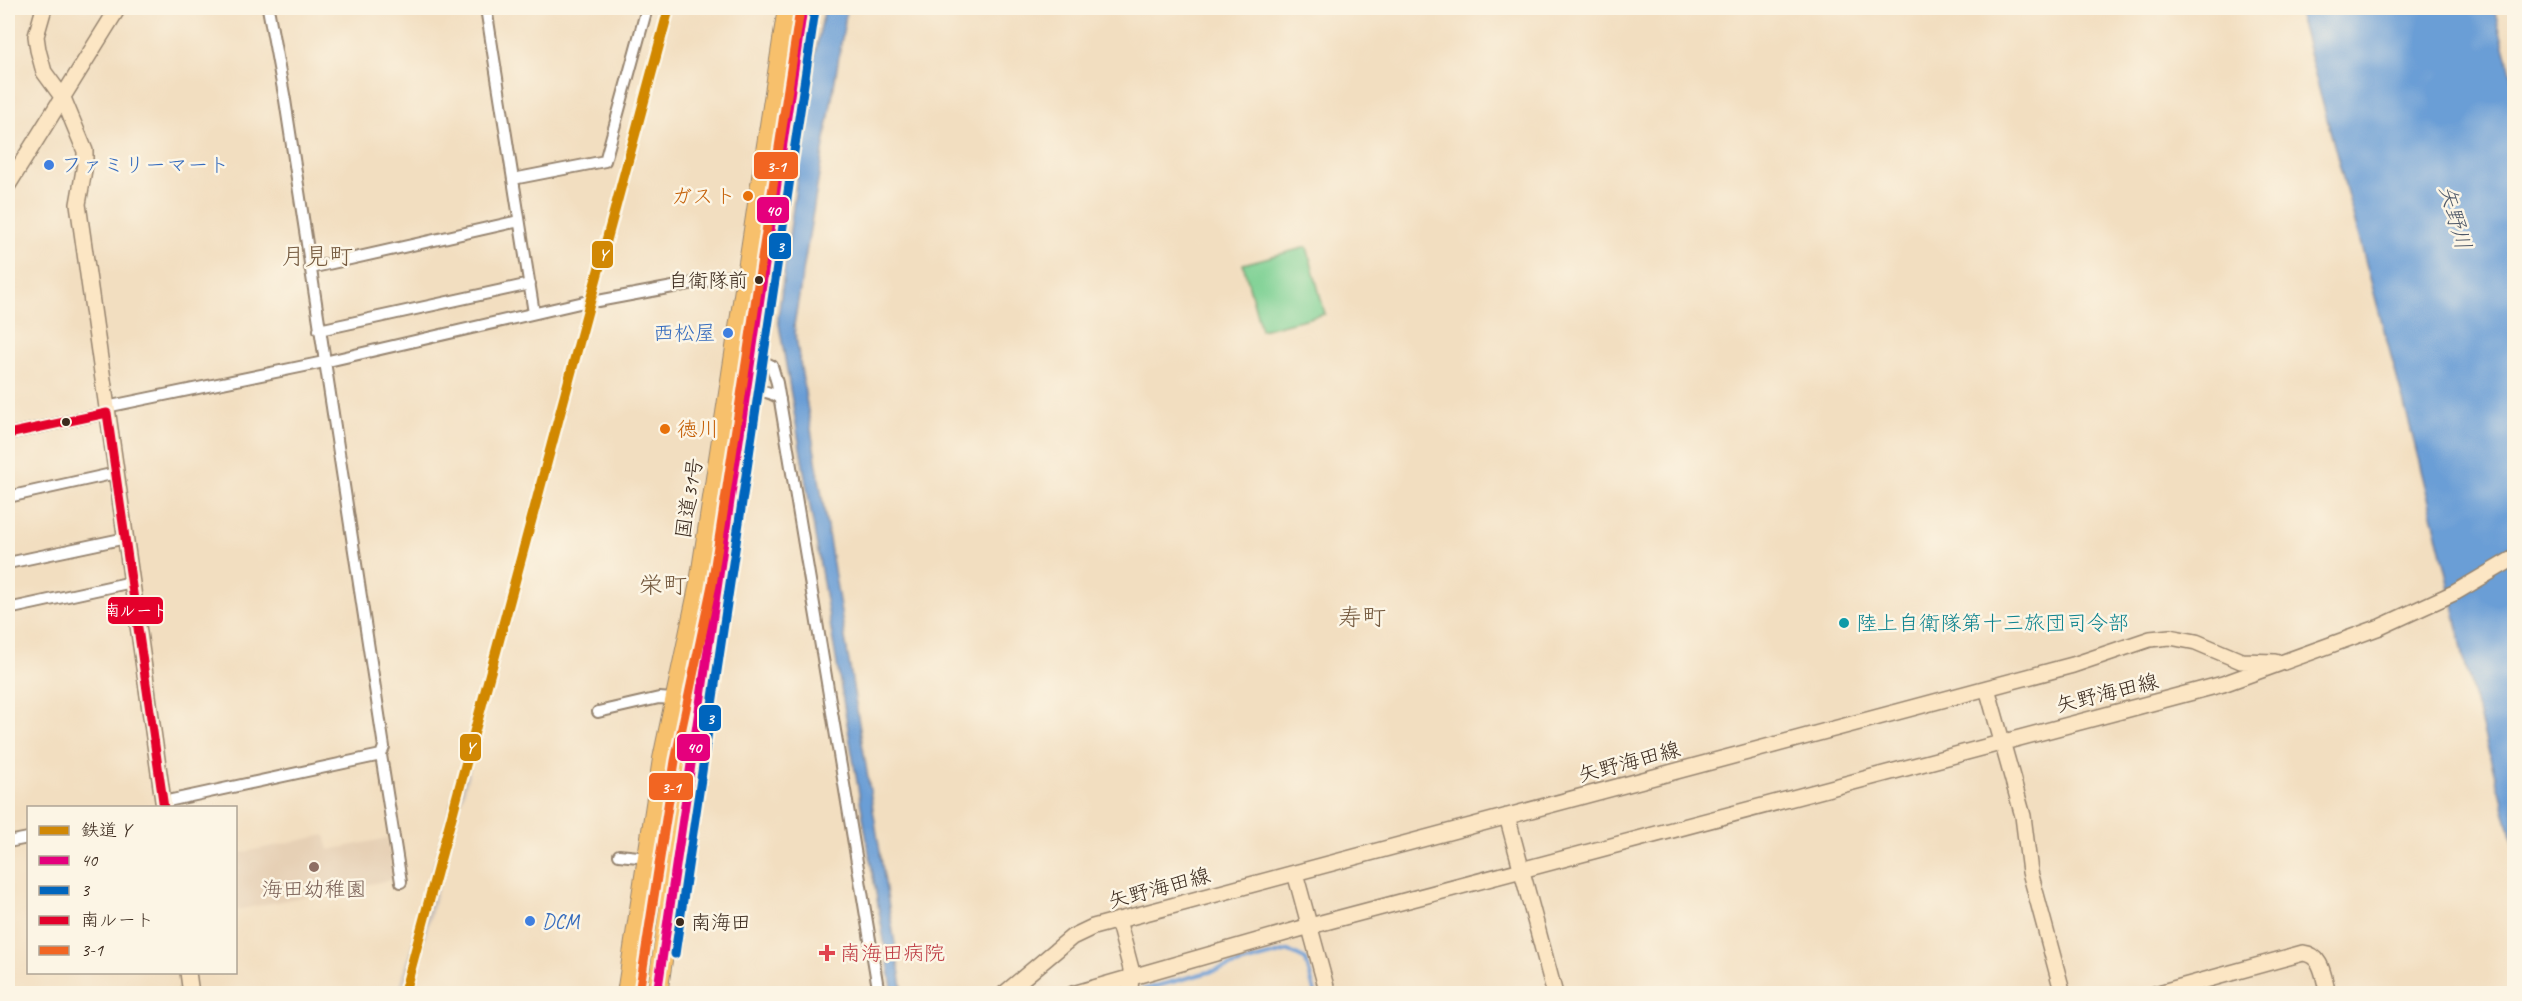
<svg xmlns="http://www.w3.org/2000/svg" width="2522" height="1001" font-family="Caveat,'Klee One',sans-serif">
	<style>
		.built { fill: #e6d0b5 }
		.industrial { fill: #ccc2b9 }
		.green { fill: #7cd093; stroke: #5c7d58; stroke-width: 1.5 }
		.water { fill: #6a9ed6; stroke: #52647a; stroke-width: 1.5 }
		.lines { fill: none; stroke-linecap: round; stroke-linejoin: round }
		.stream { stroke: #6a9ed6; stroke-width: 4 }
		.street-casing { stroke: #96846f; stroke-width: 14 }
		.secondary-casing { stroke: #96846f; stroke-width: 18 }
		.highway-casing { stroke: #96846f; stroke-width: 22 }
		.street { stroke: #fff; stroke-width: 10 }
		.secondary { stroke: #fce6c4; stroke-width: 15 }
		.highway { stroke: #f7c06c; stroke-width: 20 }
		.bus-1-casing { stroke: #fcf5e5; stroke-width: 14 }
		.bus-2-casing { stroke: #fcf5e5; stroke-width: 14 }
		.bus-3-casing { stroke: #fcf5e5; stroke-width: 14 }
		.bus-4-casing { stroke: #fcf5e5; stroke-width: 14 }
		.bus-1 { stroke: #e5007d; stroke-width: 9 }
		.bus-2 { stroke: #0065bd; stroke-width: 9 }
		.bus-3 { stroke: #e4002b; stroke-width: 9 }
		.bus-4 { stroke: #f26522; stroke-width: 9 }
		.rail-1-casing { stroke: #fcf5e5; stroke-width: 15 }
		.rail-1 { stroke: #d18804; stroke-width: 10 }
		.shop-dot { fill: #3f7fe0; stroke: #fcf5e5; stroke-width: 2 }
		.food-dot { fill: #e8710a; stroke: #fcf5e5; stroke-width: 2 }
		.bus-dot { fill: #3b2a1e; stroke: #fcf5e5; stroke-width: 2 }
		.culture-dot { fill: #0f9aa8; stroke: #fcf5e5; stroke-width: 2 }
		.education-dot { fill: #8d6e63; stroke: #fcf5e5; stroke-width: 2 }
		.health-dot { fill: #e0444e; stroke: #fcf5e5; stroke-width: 2 }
		.labels { text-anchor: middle; stroke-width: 5; stroke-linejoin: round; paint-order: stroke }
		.bus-label { font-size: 20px; fill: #3b2a1e; stroke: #fcf5e5; text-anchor: end }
		.shop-label { font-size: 21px; fill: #366cbe; stroke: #fcf5e5; text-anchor: start }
		.food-label { font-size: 21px; fill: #c56008; stroke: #fcf5e5; text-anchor: end }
		.street-label { font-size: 21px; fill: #3b2a1e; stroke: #fcf5e5 }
		.culture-label { font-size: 21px; fill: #0d838f; stroke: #fcf5e5; text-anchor: start }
		.education-label { font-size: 21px; fill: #785e54; stroke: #fcf5e5 }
		.health-label { font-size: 21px; fill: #be3a42; stroke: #fcf5e5; text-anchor: start }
		.water-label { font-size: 22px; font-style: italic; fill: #4e5868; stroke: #fcf5e5 }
		.quarter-label { font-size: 24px; fill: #755a3f; stroke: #fcf5e5 }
		.line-badge { stroke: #fcf5e5; stroke-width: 2 }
		.badge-label { font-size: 16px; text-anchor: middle; font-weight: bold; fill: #fff }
	</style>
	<rect width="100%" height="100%" fill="#fcf5e5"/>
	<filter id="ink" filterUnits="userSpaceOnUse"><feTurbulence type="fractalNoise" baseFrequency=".0167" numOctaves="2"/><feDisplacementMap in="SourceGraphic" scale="12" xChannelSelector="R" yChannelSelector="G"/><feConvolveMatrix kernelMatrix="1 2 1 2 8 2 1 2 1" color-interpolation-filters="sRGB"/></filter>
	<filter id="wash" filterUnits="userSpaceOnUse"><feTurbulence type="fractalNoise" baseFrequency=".008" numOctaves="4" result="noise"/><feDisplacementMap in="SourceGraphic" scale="24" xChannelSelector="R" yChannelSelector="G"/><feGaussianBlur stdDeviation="1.35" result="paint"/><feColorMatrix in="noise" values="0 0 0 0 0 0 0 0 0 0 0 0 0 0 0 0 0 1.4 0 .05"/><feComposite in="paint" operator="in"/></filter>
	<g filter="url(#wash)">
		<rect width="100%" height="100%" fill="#f2dec0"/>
		<path class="built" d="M 325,835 L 329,850 L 388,838 L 395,879 L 236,910 L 236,854 Z"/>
		<path class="industrial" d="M 476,749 L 410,993 L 398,993 L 465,750 Z"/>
		<path class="green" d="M 1307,247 L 1325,314 L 1261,330 L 1243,264 Z"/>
		<path class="water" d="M 825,8 L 847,8 L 794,325 L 903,993 L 893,993 L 778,318 L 812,68 Z
			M 2297,8 L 2494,8 L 2514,84 L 2514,847 L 2464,659 L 2447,574 L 2410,426 Z"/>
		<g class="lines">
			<path class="stream" d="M 1138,991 L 1288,951 L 1306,960 L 1315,994"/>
		</g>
	</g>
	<g filter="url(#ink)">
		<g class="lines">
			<g class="street-casing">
				<path id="street" d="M 486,8 L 534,313
					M 513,179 L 605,161 L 647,8
					M 310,268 L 519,221
					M 598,301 L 748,273
					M 319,330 L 530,284
					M 749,354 L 772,366 L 777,383 L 879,994
					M 745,397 C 757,389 769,390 780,399
					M 106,407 L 324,362 L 584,302
					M 8,434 L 107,413
					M 8,497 L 116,473
					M 8,563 L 126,538
					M 8,609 L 132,582
					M 598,712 L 659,698 L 700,701
					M 381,755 L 401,882
					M 163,802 L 381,755 L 384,747 L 285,100 L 268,8
					M 8,842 L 28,838
					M 619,855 L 648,858"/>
			</g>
			<g class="secondary-casing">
				<path id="secondary" d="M 44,8 L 36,36 L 38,50 L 44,72 L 63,98 L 85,151 L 85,164 L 78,204 L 164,808
					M 8,185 L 118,8
					M 1987,688 L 2023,816 L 2030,872 L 2063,994
					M 1507,816 L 1555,994
					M 1295,873 L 1328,994
					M 1118,920 L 1131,969 L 1130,994
					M 188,972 L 191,994
					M 1004,994 L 1072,937 L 1093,927 L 2073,665 L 2150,639 L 2170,637 L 2196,642 L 2241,661 L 2275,662
					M 1073,994 L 1310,926 L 2223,684 L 2380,627 L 2456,592 L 2514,558
					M 2155,994 L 2303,953 C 2323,955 2323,977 2328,994"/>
			</g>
			<g class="highway-casing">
				<path id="highway" d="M 655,896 L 675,765
					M 627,994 L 663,759 L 700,583 L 788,8
					M 657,994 L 803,8"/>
			</g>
			<use href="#street" class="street"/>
			<use href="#secondary" class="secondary"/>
			<use href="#highway" class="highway"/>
			<g class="bus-1-casing">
				<path id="bus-1" d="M 657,994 L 803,8"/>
			</g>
			<g class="bus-2-casing">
				<path id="bus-2" d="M 675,954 L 815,10"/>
			</g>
			<g class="bus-3-casing">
				<path id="bus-3" d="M 107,413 L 164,808
					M 8,434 L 107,413"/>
			</g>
			<g class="bus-4-casing">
				<path id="bus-4" d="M 640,987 L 675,761 L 712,585 L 800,10"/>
			</g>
			<use href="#bus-1" class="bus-1"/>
			<use href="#bus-2" class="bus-2"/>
			<use href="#bus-3" class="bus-3"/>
			<use href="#bus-4" class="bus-4"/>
			<g class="rail-1-casing">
				<path id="rail-1" d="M 404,994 L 669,8"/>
			</g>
			<use href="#rail-1" class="rail-1"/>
		</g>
	</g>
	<g class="shop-dot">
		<circle cx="49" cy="165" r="6"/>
		<circle cx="728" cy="333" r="6"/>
		<circle cx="530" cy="921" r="6"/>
	</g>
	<g class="food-dot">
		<circle cx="748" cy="196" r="6"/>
		<circle cx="665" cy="429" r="6"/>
	</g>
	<g class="bus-dot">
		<circle cx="759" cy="280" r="5"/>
		<circle cx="66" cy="422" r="5"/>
		<circle cx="680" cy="922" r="5"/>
	</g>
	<circle class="culture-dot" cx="1844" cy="623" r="6"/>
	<circle class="education-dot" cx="314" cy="867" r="6"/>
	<path class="health-dot" d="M824 944h6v6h6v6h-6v6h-6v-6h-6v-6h6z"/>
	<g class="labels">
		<g class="bus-label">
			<text x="748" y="287">自衛隊前</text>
			<text x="691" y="929" text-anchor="start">南海田</text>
		</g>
		<g class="shop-label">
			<text x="61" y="172">ファミリーマート</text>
			<text x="716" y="340" text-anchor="end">西松屋</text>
			<text x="542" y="928">DCM</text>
		</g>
		<g class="food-label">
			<text x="736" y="203">ガスト</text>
			<text x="677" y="436" text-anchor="start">徳川</text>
		</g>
		<g class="street-label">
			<text transform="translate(689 498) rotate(-81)" y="7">国道31号</text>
			<text transform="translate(2107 693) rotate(-14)" y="7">矢野海田線</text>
			<text transform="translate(1629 762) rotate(-15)" y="7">矢野海田線</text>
			<text transform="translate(1159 888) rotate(-15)" y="7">矢野海田線</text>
		</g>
		<g class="culture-label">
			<text x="1856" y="630">陸上自衛隊第十三旅団司令部</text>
		</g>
		<g class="education-label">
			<text x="314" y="896">海田幼稚園</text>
		</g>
		<g class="health-label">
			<text x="840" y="960">南海田病院</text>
		</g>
		<g class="water-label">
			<text transform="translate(2456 217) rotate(74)" y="8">矢野川</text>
		</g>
		<g class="quarter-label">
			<text x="317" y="264">月見町</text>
			<text x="663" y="593">栄町</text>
			<text x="1362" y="625">寿町</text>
		</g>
	</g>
	<g class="line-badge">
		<rect x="753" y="151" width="46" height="29" rx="6" fill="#f26522"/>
		<rect x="756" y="196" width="34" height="28" rx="6" fill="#e5007d"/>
		<rect x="768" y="232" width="24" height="28" rx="6" fill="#0065bd"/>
		<rect x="591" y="240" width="23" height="29" rx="6" fill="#d18804"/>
		<rect x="107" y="596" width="57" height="29" rx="6" fill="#e4002b"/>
		<rect x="698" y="704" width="24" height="28" rx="6" fill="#0065bd"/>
		<rect x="459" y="733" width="23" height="29" rx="6" fill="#d18804"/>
		<rect x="676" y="733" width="35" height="29" rx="6" fill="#e5007d"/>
		<rect x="648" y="772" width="46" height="29" rx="6" fill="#f26522"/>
	</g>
	<g class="badge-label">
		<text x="776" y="172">3-1</text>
		<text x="773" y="216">40</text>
		<text x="780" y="252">3</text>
		<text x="603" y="260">Y</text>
		<text x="136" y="616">南ルート</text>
		<text x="710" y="724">3</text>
		<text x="470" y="753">Y</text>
		<text x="694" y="753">40</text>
		<text x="671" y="793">3-1</text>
	</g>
	<rect width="2522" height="1001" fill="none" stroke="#fcf5e5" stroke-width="30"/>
	<rect x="27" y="806" width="210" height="168" fill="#fcf5e5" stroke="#afa495" stroke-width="1.5"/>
	<rect x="39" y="826" width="30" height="9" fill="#d18804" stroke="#afa495" stroke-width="1.5"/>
	<text x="81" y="836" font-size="18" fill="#3b2a1e">鉄道 Y</text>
	<rect x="39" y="856" width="30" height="9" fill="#e5007d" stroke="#afa495" stroke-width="1.5"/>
	<text x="81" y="866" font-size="18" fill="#3b2a1e">40</text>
	<rect x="39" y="886" width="30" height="9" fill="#0065bd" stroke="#afa495" stroke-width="1.5"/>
	<text x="81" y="896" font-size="18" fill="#3b2a1e">3</text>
	<rect x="39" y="916" width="30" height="9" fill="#e4002b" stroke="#afa495" stroke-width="1.5"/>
	<text x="81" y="926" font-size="18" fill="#3b2a1e">南ルート</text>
	<rect x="39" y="946" width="30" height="9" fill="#f26522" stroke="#afa495" stroke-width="1.5"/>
	<text x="81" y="956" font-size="18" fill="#3b2a1e">3-1</text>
</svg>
